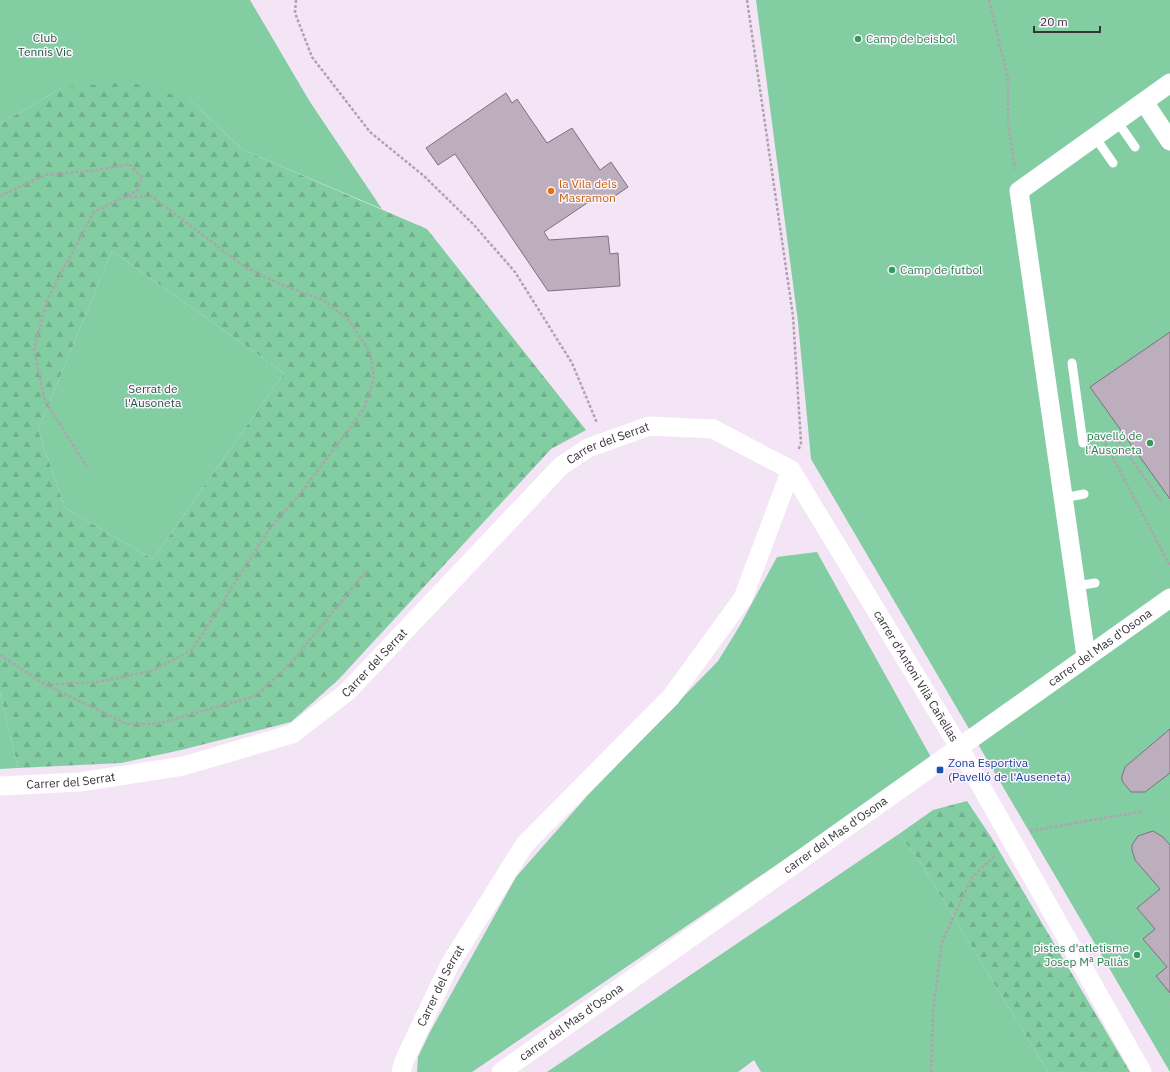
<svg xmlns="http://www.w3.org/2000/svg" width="1170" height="1072" font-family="'IBM Plex Sans',sans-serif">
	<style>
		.green { fill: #82cda2 }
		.forest { fill: url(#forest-firs); fill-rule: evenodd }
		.building { fill: #bcaebd; stroke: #7e717f }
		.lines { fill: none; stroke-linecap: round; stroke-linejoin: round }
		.path { stroke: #aea3af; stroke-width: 2.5; stroke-dasharray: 3 2; stroke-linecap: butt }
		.service { stroke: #fff; stroke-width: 9 }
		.minor { stroke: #fff; stroke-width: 19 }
		.leisure-dot { fill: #2e9e5b; stroke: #fdf4fe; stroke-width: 1.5 }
		.food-dot { fill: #e8710a; stroke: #fdf4fe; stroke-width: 1.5 }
		.transit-dot { fill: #1a4fb4; stroke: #fdf4fe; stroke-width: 1.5 }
		.labels { text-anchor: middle; stroke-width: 3; stroke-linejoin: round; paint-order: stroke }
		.park-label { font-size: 12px; fill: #1b5a3b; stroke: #fdf4fe }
		.leisure-label { font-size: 12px; fill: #27864d; stroke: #fdf4fe; text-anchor: start }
		.food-label { font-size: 12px; fill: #c56008; stroke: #fdf4fe; text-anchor: start }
		.street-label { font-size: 12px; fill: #393339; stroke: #fdf4fe }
		.transit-label { font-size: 12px; fill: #164399; stroke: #fdf4fe; text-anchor: start }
	</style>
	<defs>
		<pattern id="forest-firs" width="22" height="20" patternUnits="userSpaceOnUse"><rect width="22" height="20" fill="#82cda2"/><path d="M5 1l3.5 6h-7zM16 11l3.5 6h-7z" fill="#71b08c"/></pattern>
	</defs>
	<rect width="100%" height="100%" fill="#f3e5f5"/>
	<path class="green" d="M 0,0 L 250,0 L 310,102 L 382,209 L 243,150 L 190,100 L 63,87 L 0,124 Z
		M 756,0 L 1170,0 L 1170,1072 L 811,459 L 798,322 Z
		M 112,251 L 284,373 L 153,559 L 65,508 L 38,430 Z
		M 817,552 L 932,759 L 472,1072 L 417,1072 L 418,1057 L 430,1032 L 516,877 L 588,795 L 718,661 L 739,627 L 777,557 Z
		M 0,693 L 18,768 L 0,769 Z
		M 899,834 L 920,862 L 1048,1072 L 761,1072 L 754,1060 L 738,1072 L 547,1072 Z"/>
	<path class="forest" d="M 130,82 L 190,100 L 243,150 L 427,229 L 586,430 L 551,449 L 339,679 L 291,722 L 181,750 L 121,763 L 18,768 L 0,693 L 0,124 L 63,87 ZM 112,251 L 284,373 L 153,559 L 65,508 L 38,430 Z
		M 967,801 L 991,837 L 1130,1072 L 1048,1072 L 920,862 L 899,834 L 933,810 Z"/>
	<path class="building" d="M 506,93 L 512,103 L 517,99 L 547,143 L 572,128 L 600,170 L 611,162 L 628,187 L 605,203 L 599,195 L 544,232 L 549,240 L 608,236 L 610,254 L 618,253 L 620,286 L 548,291 L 455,154 L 438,165 L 426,148 Z
		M 1170,332 L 1170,499 L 1090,387 Z
		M 1170,729 L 1170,773 L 1145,792 L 1131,792 L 1122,781 L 1122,776 L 1125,767 Z
		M 1153,831 L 1163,837 L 1170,845 L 1170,993 L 1156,976 L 1167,967 L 1143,939 L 1155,929 L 1137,908 L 1160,889 L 1135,860 L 1132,850 L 1132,845 L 1138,836 Z"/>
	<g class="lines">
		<path class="path" d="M 296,0 L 295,13 L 312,57 L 370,132 L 424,176 L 474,225 L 515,272 L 572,363 L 597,423
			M 747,0 L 793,316 L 801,443 L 798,451
			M 989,0 L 1008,79 L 1008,124 L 1015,169
			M 0,196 L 46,175 L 97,170 L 129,164 L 142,177 L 137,191 L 94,212 L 47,300 L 34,350 L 45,401 L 87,467
			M 1161,501 L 1114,435 L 1104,441 L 1170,566
			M 0,655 L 46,685 L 127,724 L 157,724 L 256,696 L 292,662 L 367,570
			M 46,685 L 98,682 L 152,671 L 192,650 L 268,531 L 303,490 L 364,409 L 374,378 L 370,353 L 349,320 L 323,300 L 282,285 L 245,267 L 151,196 L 124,197
			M 1030,831 L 1144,811
			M 931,1072 L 933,1012 L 942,942 L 972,877 L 996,855"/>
		<path class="service" d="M 1117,121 L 1135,147
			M 1095,137 L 1113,163
			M 1072,363 L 1083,443
			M 1063,498 L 1084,494
			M 1076,586 L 1095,583"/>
		<g class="minor">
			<path d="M 1144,102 L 1170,141"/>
			<path id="s1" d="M 791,470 L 959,747 L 1142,1072"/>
			<path d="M 1086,656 L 1019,191 L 1170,83"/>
			<path id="s2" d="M 0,786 L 80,782 L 183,766 L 292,734 L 347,692 L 561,466 L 588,448 L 649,426 L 713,429 L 791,470"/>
			<path id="s3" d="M 401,1072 L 404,1061 L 450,964 L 525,844 L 671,697 L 743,598 L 791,470"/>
			<path id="s4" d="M 501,1072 L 1170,598"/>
		</g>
	</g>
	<g class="leisure-dot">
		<circle cx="858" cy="39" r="4"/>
		<circle cx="892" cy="270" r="4"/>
		<circle cx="1150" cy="443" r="4"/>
		<circle cx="1137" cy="955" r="4"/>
	</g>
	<circle class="food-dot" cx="551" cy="191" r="4"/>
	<rect class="transit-dot" x="936" y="766" width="8" height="8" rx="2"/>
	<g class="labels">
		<g class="park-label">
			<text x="45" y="42">Club<tspan x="45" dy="14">Tennis Vic</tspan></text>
			<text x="153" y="393">Serrat de<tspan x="153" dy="14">l'Ausoneta</tspan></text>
		</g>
		<g class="leisure-label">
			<text x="866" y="43">Camp de beisbol</text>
			<text x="900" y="274">Camp de futbol</text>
			<text x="1142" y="440" text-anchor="end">pavelló de<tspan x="1142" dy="14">l'Ausoneta</tspan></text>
			<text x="1129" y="952" text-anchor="end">pistes d'atletisme<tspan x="1129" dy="14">Josep Mª Pallàs</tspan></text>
		</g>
		<g class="food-label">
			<text x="559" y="188">la Vila dels<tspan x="559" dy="14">Masramon</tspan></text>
		</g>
		<g class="street-label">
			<text dy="4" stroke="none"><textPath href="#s2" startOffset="731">Carrer del Serrat</textPath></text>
			<text dy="4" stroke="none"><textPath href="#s4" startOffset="734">carrer del Mas d'Osona</textPath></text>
			<text dy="4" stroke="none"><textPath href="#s2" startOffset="407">Carrer del Serrat</textPath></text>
			<text dy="4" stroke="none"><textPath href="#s1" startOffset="241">carrer d'Antoni Vilà Cañellas</textPath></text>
			<text dy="4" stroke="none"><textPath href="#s2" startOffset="71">Carrer del Serrat</textPath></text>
			<text dy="4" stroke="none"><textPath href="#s4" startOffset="410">carrer del Mas d'Osona</textPath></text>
			<text dy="4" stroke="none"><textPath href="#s3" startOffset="95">Carrer del Serrat</textPath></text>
			<text dy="4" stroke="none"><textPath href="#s4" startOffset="86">carrer del Mas d'Osona</textPath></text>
		</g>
		<g class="transit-label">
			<text x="948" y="767">Zona Esportiva<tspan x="948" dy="14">(Pavelló de l'Auseneta)</tspan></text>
		</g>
	</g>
	<path d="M1034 26v6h66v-6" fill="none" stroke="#393339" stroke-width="2"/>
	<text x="1040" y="26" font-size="12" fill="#393339" stroke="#fdf4fe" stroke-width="3" paint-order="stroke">20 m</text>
</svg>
